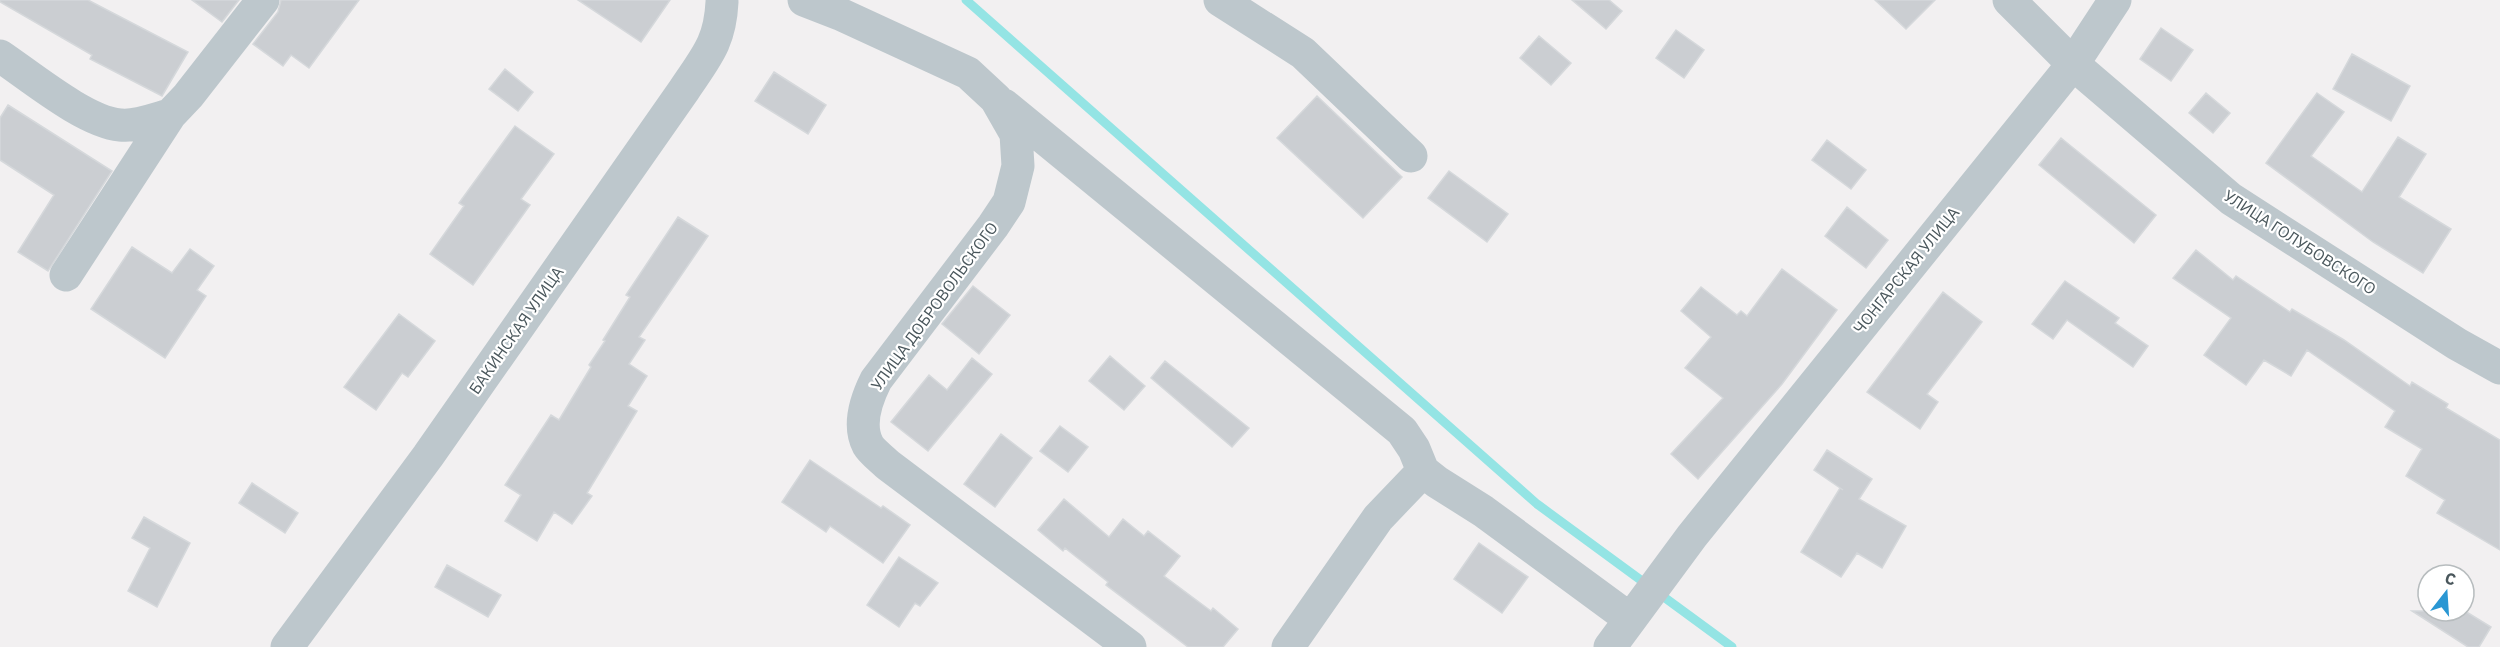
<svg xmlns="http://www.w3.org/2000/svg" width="2500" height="647" font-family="'IBM Plex Sans',sans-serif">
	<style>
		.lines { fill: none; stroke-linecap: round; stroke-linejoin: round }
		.stream { stroke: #94e4e4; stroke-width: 9 }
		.building { fill: #cbced2; stroke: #d5d8db; stroke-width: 1.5 }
		.minor { stroke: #bdc7cc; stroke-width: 33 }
		.labels { text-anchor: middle; stroke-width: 4.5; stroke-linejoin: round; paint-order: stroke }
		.street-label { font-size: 16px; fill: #4a575c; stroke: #fff }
	</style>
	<rect width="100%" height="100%" fill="#f2f0f1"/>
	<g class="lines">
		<path class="stream" d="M 966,0 L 1537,504 L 1732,647"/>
	</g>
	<path class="building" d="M 0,0 L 88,0 L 188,52 L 162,96 L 90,59 L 92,55 L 0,2 Z
		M 192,0 L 239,0 L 222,22 Z
		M 281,0 L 359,0 L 309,68 L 291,55 L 283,66 L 253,44 L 278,12 Z
		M 578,0 L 670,0 L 641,42 Z
		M 1572,0 L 1609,0 L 1622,11 L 1606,29 Z
		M 1875,0 L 1935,0 L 1906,29 Z
		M 2161,28 L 2193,50 L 2171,81 L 2140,59 Z
		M 1676,30 L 1704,50 L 1684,78 L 1656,58 Z
		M 1539,36 L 1571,63 L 1551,85 L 1520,58 Z
		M 2352,54 L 2410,86 L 2391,121 L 2333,89 Z
		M 505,69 L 533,92 L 518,111 L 489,89 Z
		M 774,72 L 826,105 L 808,134 L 755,101 Z
		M 2206,93 L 2230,113 L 2213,133 L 2189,113 Z
		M 2317,93 L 2344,112 L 2311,156 L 2362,192 L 2398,137 L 2426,154 L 2399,197 L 2451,229 L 2423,273 L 2373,242 L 2266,163 Z
		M 1317,96 L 1402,177 L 1363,218 L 1277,138 Z
		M 8,105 L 112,171 L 48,271 L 18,252 L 54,195 L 0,160 L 0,118 Z
		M 515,126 L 554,154 L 521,199 L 530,205 L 473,285 L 430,254 L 464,206 L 459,203 Z
		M 2061,138 L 2156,215 L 2134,243 L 2039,165 Z
		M 1827,140 L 1866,170 L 1851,189 L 1812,160 Z
		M 1449,171 L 1508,214 L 1487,242 L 1428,198 Z
		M 1847,207 L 1888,240 L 1866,268 L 1825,236 Z
		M 678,217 L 708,236 L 639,337 L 645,340 L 629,364 L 647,376 L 628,406 L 637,411 L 587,493 L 592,496 L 572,524 L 554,512 L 537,541 L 505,521 L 521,495 L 505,485 L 551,415 L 559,420 L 591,367 L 589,365 L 605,341 L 603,340 L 630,297 L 626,295 Z
		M 132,247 L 172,273 L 190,249 L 214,266 L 197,290 L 206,296 L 165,358 L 91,309 Z
		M 2196,250 L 2233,280 L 2236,276 L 2290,312 L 2292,309 L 2344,340 L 2410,386 L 2412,382 L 2448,404 L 2446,408 L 2500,440 L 2500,550 L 2437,513 L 2445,500 L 2406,476 L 2422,449 L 2385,427 L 2395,411 L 2307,350 L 2291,376 L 2264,360 L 2246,385 L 2204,355 L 2231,318 L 2173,278 Z
		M 1782,269 L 1837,310 L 1782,384 L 1698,479 L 1671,454 L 1723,398 L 1685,368 L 1711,337 L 1681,311 L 1701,287 L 1737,315 L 1741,311 L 1747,316 Z
		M 2065,281 L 2119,318 L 2115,323 L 2148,346 L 2133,367 L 2067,320 L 2053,339 L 2032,324 Z
		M 973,286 L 1010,315 L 979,354 L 942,324 Z
		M 1943,292 L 1982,322 L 1927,394 L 1938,402 L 1920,429 L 1867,392 Z
		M 399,314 L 435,341 L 408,377 L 402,373 L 376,410 L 344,387 Z
		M 1110,356 L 1145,386 L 1124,410 L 1089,381 Z
		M 972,358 L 992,374 L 928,451 L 891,422 L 929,375 L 947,390 Z
		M 1165,361 L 1249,428 L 1232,447 L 1151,378 Z
		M 1060,426 L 1088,447 L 1068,472 L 1040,451 Z
		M 1001,434 L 1032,458 L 995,507 L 964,484 Z
		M 1827,450 L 1872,479 L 1859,499 L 1906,526 L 1882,568 L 1857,553 L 1841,577 L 1801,552 L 1840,488 L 1843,490 L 1814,470 Z
		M 810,460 L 881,508 L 883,506 L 910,525 L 883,563 L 830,526 L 826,532 L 782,502 Z
		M 252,483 L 298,513 L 285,533 L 239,503 Z
		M 1064,499 L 1109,537 L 1123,519 L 1144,536 L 1148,531 L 1180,556 L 1164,576 L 1211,611 L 1213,608 L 1238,629 L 1223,647 L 1188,647 L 1106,585 L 1108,582 L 1065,548 L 1063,551 L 1038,530 Z
		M 144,517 L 190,543 L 157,607 L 128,591 L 150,548 L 132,538 Z
		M 1479,543 L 1528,577 L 1502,613 L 1454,579 Z
		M 899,557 L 938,583 L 920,606 L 915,603 L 899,627 L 867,605 Z
		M 447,565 L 501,595 L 488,617 L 435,587 Z
		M 2412,611 L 2465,611 L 2491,627 L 2479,647 L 2468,647 Z"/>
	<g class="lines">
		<path class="minor" d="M 804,0 L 840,14 L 968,73 L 996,99 L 1016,134 L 1018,166 L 1009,202 L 993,226 L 876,380 C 867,398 857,424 868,445 C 872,452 882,459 888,465 L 1130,647
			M 1220,0 L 1303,53 L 1411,156
			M 2009,0 L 2073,64 L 2231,199 L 2457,344 L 2500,368
			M 0,56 C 30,76 85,122 120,125 C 137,127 154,119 170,115
			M 1004,105 L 1402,431 L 1414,449 L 1423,471
			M 66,275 L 170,115 L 188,96 L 263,0
			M 287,647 L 428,456 L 684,90 C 706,57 720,43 722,2
			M 1288,647 L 1378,518 L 1423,471 L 1437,482 L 1483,511 L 1630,619
			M 1610,647 L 1692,536 L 2073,64 L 2115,0"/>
	</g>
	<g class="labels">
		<g class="street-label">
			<text transform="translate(2300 242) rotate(33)" y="6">УЛИЦА ГОЛУБОВСКОГО</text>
			<text transform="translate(1906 270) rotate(-51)" y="6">ЧОНГАРСКАЯ УЛИЦА</text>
			<text transform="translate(934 306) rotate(-54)" y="6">УЛИЦА ДОБРОВОЛЬСКОГО</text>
			<text transform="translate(516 330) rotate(-55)" y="6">БАКИНСКАЯ УЛИЦА</text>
		</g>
	</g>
	<g transform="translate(2446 593) rotate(17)"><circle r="28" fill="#ffffff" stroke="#b7bcbe" stroke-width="1.5"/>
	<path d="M0-4.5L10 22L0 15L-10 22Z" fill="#2a97d3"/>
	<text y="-9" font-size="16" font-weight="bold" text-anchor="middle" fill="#4a575c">С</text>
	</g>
</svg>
